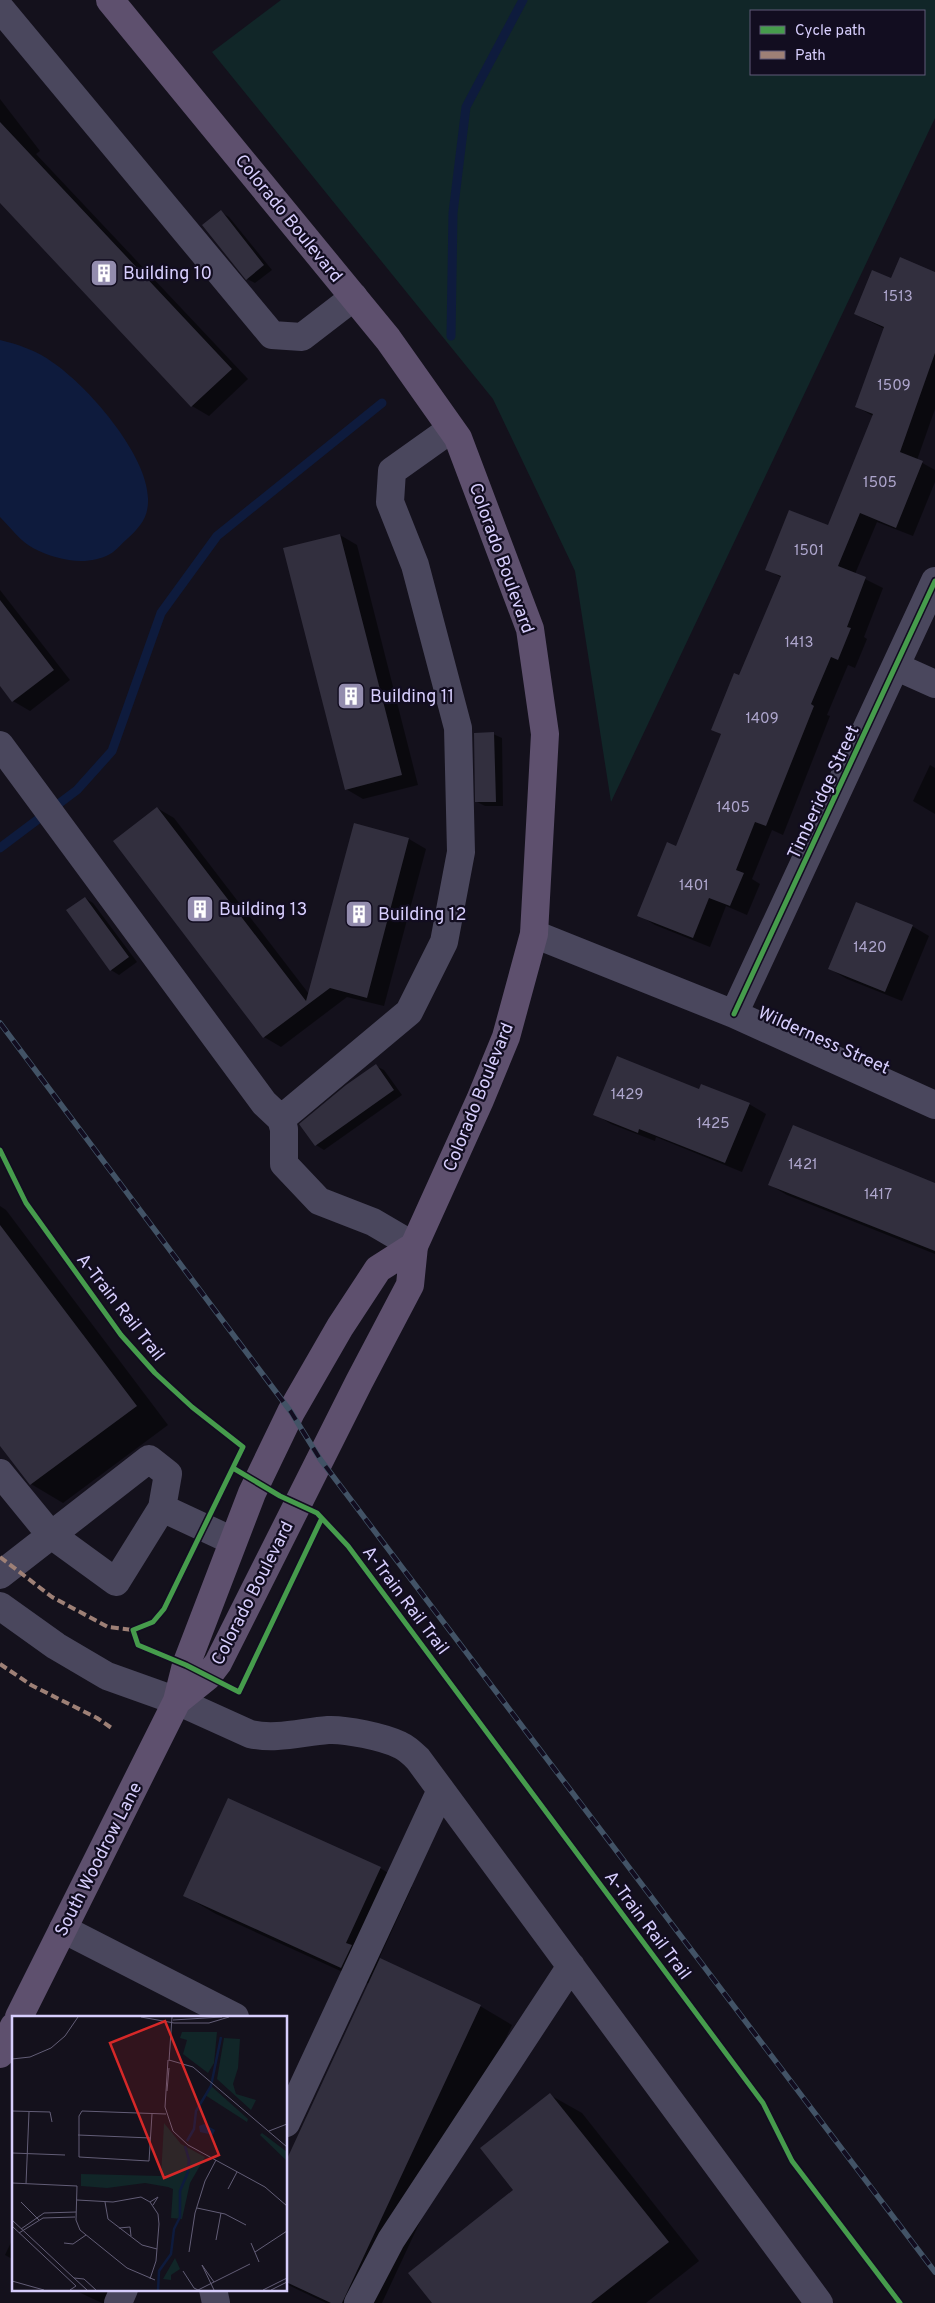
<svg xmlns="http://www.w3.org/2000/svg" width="935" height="2303" font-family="Overpass,sans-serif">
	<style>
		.green { fill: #112628; fill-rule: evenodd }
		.water { fill: #0e1b3d }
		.shadow { fill: #0007 }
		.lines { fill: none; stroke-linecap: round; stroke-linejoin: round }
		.stream { stroke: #0e1b3d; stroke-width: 9 }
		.building { fill: #322f3e }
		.minor { stroke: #4a475d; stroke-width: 28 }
		.major { stroke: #5e506e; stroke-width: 28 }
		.rail-casing { stroke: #425366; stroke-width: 5.5 }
		.rail { stroke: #120d20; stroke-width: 4; stroke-dasharray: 11; stroke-linecap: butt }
		.quiet { stroke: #9e8076; stroke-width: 4; stroke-dasharray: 8 4; stroke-linecap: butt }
		.cycleway-casing { stroke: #120d20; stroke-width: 8 }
		.cycleway { stroke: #469c4c; stroke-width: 5 }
		.labels { text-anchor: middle; stroke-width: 4.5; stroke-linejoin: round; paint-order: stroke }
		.number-label { font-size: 15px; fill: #aea6cd }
		.street-label { font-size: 18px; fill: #d7cefd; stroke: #120d20 }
		.poi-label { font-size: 18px; fill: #d7cefd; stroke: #120d20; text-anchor: start }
		.inset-river { fill: none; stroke: #0e1b3d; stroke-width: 2.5 }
		.inset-road { fill: none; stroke: #625d76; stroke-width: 1 }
		.view { fill: #d62828; fill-opacity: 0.15; stroke: #d62828; stroke-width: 2.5 }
		.inset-edge { fill: none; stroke: #d7cefd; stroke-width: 2.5 }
	</style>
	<rect width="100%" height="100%" fill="#14111c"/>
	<path class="green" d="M 281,0 L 935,0 L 935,118 L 611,802 L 575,571 L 493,399 L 212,52 ZM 751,11 L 924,11 L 924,74 L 751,74 Z"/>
	<path class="water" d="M 0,340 C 17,344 38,351 52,362 C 87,385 147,454 148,498 C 149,517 140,527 127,539 C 121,544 116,551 110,554 C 87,567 56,560 33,548 C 21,542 10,527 0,517 Z"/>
	<path class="shadow" d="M 0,99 L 40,151 L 36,154 L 248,379 L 209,416 L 192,406 L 6,208 L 0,194 Z
		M 221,212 L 229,217 L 272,270 L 255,283 L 247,279 Z
		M 935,273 L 935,409 L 917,460 L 935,470 L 935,482 L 913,536 L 877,522 L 855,574 L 883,588 L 864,637 L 867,639 L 855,668 L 848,665 L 827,715 L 830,716 L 783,835 L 772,830 L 752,879 L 760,884 L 747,915 L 726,906 L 710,947 L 655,925 L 639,915 L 677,847 L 722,735 L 712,729 L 739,677 L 782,578 L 767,569 L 828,527 L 873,416 L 857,407 L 885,329 L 855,314 L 892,280 Z
		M 340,535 L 357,545 L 418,785 L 363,799 L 346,789 Z
		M 0,590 L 70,680 L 30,711 L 13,701 L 0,684 Z
		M 493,734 L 502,738 L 503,806 L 485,806 L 477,802 Z
		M 930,765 L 935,768 L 935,814 L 913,801 Z
		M 157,808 L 174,818 L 309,994 L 355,824 L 409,839 L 426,849 L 384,1006 L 347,997 L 281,1047 L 264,1037 L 115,841 Z
		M 85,898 L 93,903 L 137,962 L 119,975 L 111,970 Z
		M 912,926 L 929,936 L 902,1001 L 847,979 L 830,969 Z
		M 376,1066 L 384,1070 L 402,1095 L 324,1150 L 316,1145 Z
		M 699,1091 L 749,1104 L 766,1114 L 742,1172 L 656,1137 L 655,1141 L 611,1124 L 595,1114 Z
		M 770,1185 L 935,1186 L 935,1254 L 787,1195 Z
		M 0,1206 L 6,1210 L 168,1425 L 63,1503 L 31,1484 L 0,1443 Z
		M 380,1868 L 412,1887 L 379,1959 L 480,2006 L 512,2025 L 382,2303 L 326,2303 L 286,2284 L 286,2163 L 369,1984 L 216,1914 L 185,1896 Z
		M 550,2095 L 582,2113 L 699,2261 L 646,2303 L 433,2303 L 515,2190 Z
		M 14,2236 L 14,2260 L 5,2255 Z
		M 72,2289 L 119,2289 L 113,2303 L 102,2303 Z"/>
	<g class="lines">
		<path class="stream" d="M 451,336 L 453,213 L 466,107 L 523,0
			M 0,848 L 77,790 L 112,751 L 161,613 L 217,536 L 382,403"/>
	</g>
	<path class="building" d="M 0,122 L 232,369 L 191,407 L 0,203 Z
		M 221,210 L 264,265 L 246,280 L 202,225 Z
		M 900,257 L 935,272 L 935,353 L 900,452 L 923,461 L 896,528 L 860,513 L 838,566 L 866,577 L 847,627 L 851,628 L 838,660 L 831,657 L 811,704 L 814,706 L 766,826 L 755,822 L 736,870 L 744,873 L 730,906 L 709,898 L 693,938 L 637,916 L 667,842 L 676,846 L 721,734 L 711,730 L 734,673 L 739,675 L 781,576 L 765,570 L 789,510 L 828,525 L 873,414 L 855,407 L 884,327 L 854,314 L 872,270 L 891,278 Z
		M 340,534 L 402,775 L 345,790 L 283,548 Z
		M 0,600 L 54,670 L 12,702 L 0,686 Z
		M 494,732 L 496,802 L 475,802 L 474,733 Z
		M 157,807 L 306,1001 L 354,823 L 409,838 L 367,998 L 330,988 L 263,1038 L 113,841 Z
		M 85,897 L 129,957 L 110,971 L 66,910 Z
		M 856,902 L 913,925 L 885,992 L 828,969 Z
		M 617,1056 L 699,1089 L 701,1084 L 750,1103 L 725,1163 L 639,1129 L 638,1133 L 593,1115 Z
		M 376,1064 L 394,1090 L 315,1146 L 299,1124 L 346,1085 Z
		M 793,1125 L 935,1183 L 935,1251 L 768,1185 Z
		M 0,1225 L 137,1406 L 30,1485 L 0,1446 Z
		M 228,1798 L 381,1867 L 346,1943 L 352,1945 L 341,1968 L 183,1896 Z
		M 380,1958 L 481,2005 L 342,2303 L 331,2303 L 286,2282 L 286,2161 Z
		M 550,2093 L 669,2242 L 591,2303 L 432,2303 L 408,2273 L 513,2190 L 480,2148 Z"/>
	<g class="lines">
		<path class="minor" d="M 0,8 L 272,335 L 302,337 L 354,297
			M 897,667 L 935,684
			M 0,745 L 264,1103 L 281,1119 L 284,1129 L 284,1164 L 319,1201 L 373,1222 L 414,1246
			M 534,934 L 734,1014 L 935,1105
			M 734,1014 L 935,581
			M 281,1119 L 409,1012 L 444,942 L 461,852 L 458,728 L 415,565 L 390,502 L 392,471 L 451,429
			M 0,1473 L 50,1534 L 116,1582 L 162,1508 L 168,1474 L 149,1459 L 0,1575
			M 162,1508 L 233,1541
			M 0,1606 L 56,1646 L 107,1676 L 177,1701 L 250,1734 C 276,1740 302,1732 328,1730 C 345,1729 384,1737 400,1745 C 407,1748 413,1754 418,1759 L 819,2303
			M 63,1929 L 235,2017
			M 286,2123 L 441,1790
			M 213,2289 L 216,2303
			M 118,2303 L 124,2289
			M 358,2303 L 391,2240 L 571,1966"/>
		<path class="major" d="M 110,0 L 388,339 L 458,438 L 530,629 L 545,734 L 534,934 L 506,1037 L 480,1100 L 414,1246 L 410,1285 L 359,1382 L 218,1663 L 208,1676 L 177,1701
			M 19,2017 L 177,1701 L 186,1665 L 252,1493 L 291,1412 L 340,1327 L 378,1269 L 414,1246
			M 0,2054 L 14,2026"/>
		<g class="rail-casing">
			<path id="rail" d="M 0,1023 L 291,1412 L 320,1459 L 935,2272"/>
		</g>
		<use href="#rail" class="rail"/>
		<path class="quiet" d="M 0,1557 L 52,1597 L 108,1627 L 133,1630
			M 0,1664 L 31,1685 L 97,1718 L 113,1729"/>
		<g class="cycleway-casing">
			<path id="cycleway" d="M 734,1014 L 935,581
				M 0,1150 L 26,1203 L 121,1335 L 155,1373 L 192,1407 L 243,1447 L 164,1609 L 153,1622 L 133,1630 L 138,1645 L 186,1665 L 239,1692 L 321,1520
				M 233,1468 L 280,1496 L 317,1513 L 348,1546 L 763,2103 L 792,2161 L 900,2303"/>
		</g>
		<use href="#cycleway" class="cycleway"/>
	</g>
	<defs>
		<g id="building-square" transform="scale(1.4375)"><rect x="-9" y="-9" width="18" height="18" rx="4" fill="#938cae" stroke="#120d20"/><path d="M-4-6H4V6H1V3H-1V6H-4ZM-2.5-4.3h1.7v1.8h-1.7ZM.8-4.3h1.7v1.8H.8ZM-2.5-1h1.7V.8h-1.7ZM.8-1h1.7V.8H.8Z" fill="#fff"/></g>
	</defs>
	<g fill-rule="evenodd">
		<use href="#building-square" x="104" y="273"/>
		<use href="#building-square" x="351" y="696"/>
		<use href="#building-square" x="200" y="909"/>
		<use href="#building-square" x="359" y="914"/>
	</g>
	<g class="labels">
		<g class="number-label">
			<text x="898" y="301">1513</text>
			<text x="894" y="390">1509</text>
			<text x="880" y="487">1505</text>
			<text x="809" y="555">1501</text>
			<text x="799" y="647">1413</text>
			<text x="762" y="723">1409</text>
			<text x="733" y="812">1405</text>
			<text x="694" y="890">1401</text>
			<text x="870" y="952">1420</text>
			<text x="627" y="1099">1429</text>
			<text x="713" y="1128">1425</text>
			<text x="803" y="1169">1421</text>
			<text x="878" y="1199">1417</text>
		</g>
		<g class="street-label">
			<text transform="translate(289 218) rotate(51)" y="6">Colorado Boulevard</text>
			<text transform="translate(502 558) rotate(70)" y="6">Colorado Boulevard</text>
			<text transform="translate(823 792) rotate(-65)" y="6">Timberidge Street</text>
			<text transform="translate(824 1040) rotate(24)" y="6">Wilderness Street</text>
			<text transform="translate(478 1097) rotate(-68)" y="6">Colorado Boulevard</text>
			<text transform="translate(121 1307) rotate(52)" y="6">A-Train Rail Trail</text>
			<text transform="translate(252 1593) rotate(-63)" y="6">Colorado Boulevard</text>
			<text transform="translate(406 1600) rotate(53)" y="6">A-Train Rail Trail</text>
			<text transform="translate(98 1859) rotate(-63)" y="6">South Woodrow Lane</text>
			<text transform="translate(648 1925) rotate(53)" y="6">A-Train Rail Trail</text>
		</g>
		<g class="poi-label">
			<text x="123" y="279">Building 10</text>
			<text x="370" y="702">Building 11</text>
			<text x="219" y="915">Building 13</text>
			<text x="378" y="920">Building 12</text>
		</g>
	</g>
	<g transform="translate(12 2016)">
		<rect width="275" height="275" fill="#14111c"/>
		<path d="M 170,16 L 205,16 L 202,47 L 196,57 L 171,38 L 175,24 L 168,22 ZM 212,22 L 228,23 L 226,52 L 221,68 L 224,78 L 244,84 L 239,94 L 205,63 ZM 199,70 L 236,103 L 235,106 L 193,79 ZM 152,107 L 169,128 L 193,141 L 178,167 L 170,203 L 159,202 L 161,173 L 156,171 L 133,167 L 95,172 L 69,170 L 69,158 L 149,160 ZM 250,117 L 275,136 L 275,145 L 248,119 ZM 163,242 L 168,253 L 159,259 L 159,264 L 151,263 Z" fill="#112628"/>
		<path d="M 192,108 L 203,114 L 201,119 L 188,116 L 187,110 Z" fill="#0e1b3d"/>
		<path class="inset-river" d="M 175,125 L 182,113 L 184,95 L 199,70 L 209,21M 146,274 L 147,255 L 159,238 L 162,213 L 168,201 L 168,175 L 176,156 L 177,144 L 173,130"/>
		<path class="inset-road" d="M 129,1 L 162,7 L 197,7 L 217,1M 161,4 L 210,1M 0,43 L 18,41 L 39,32 L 53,20 L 66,1M 156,44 L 153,91 L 161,115 L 176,129 L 253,171 L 275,190M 157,44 L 181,51 L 275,131M 157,45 L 160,1M 155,75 L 157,52M 0,95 L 38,96 L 40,106M 140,98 L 137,145 L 67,141 L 67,100 L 70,95 L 154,98M 257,115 L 275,108M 66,119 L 139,122M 0,137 L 53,139M 0,167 L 65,170 L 64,204 L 68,214 L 115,252 L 143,264M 14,168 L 17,96M 216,173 L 225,156M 65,184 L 101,186 L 129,181 L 138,186 L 146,198 L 147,208 L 144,245 L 138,263M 9,186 L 27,204M 93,186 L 96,203 L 130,229 L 145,233M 138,186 L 146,181 L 141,189M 185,192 L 213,198 L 234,209M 0,204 L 62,262 L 72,263 L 84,274M 0,210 L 64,270 L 58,274M 107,212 L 118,211 L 119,220M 9,213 L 32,197 L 64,196M 7,217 L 31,202 L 63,201M 204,224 L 209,197M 52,227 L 61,228 L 74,219M 239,227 L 247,246M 177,236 L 183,197 L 193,165 L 204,144M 243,236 L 275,215M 171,255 L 182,272 L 186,274 L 238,248M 62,262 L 75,274M 0,265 L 32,274M 202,274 L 190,249 L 202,266M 251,274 L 275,262M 259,274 L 275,266"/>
		<path class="view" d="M 153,5 L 207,139 L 152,162 L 98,27 Z"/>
		<rect width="275" height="275" class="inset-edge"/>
	</g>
	<rect x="750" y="10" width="175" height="65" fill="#120d20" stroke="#615a78"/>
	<rect x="760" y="26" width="25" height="8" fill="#469c4c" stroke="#615a78"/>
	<text x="795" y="35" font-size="15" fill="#d7cefd">Cycle path</text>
	<rect x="760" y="51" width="25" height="8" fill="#9e8076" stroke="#615a78"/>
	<text x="795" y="60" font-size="15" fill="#d7cefd">Path</text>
</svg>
